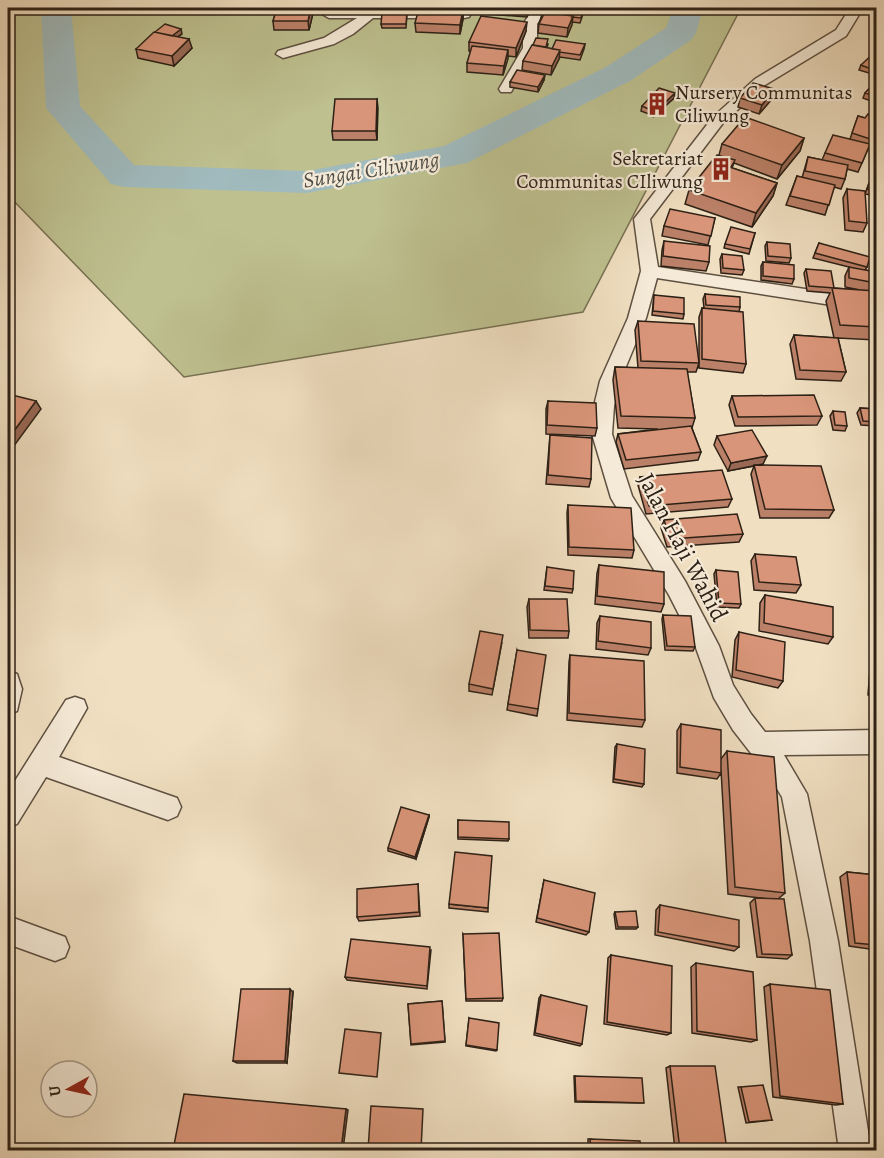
<svg xmlns="http://www.w3.org/2000/svg" width="884" height="1158" font-family="Alegreya,serif">
	<style>
		.green { fill: #bec08f; stroke: #767052; stroke-width: 1.5 }
		.lines { fill: none; stroke-linecap: round; stroke-linejoin: round }
		.river { fill: #a0babd; fill-rule: evenodd }
		.street-casing { stroke: #5e5041; stroke-width: 3 }
		.street { fill: #f5ead7; fill-rule: evenodd }
		.wall { fill: #bb8068; stroke: #2d2116; stroke-width: 1.5 }
		.shaded-wall { fill: #986855; stroke: #2d2116; stroke-width: 1.5 }
		.building { fill: #d99579; stroke: #2d2116; stroke-width: 1.5 }
		.labels { text-anchor: middle; stroke-width: 4.5; stroke-linejoin: round; paint-order: stroke }
		.far-poi-label { font-size: 20px; fill: #2d2116; stroke: #f5ead7; text-anchor: start }
		.far-water-label { font-size: 22px; font-style: italic; fill: #504f48; stroke: #f5ead7 }
		.street-label { font-size: 24px; fill: #2d2116; stroke: #f5ead7 }
	</style>
	<rect width="100%" height="100%" fill="#f0dfc1"/>
	<filter id="stains"><feTurbulence type="fractalNoise" baseFrequency=".00333" numOctaves="4"/><feColorMatrix values="0 0 0 0 .2 0 0 0 0 .09 0 0 0 0 .02 0 0 0 .5 -.17"/></filter>
	<radialGradient id="worn" r=".72"><stop offset=".6" stop-color="#630" stop-opacity="0"/><stop offset="1" stop-color="#630" stop-opacity=".3"/></radialGradient>
	<path class="green" d="M 8,8 L 741,8 L 583,312 L 184,377 L 8,195 Z"/>
	<g class="lines">
		<path class="river" d="M 41,8 L 71,8 L 80,106 L 134,165 L 307,171 L 444,146 L 606,67 L 666,28 L 673,8 L 703,8 L 696,33 L 691,40 L 630,81 L 467,163 L 307,193 L 124,187 L 111,184 L 46,108 Z"/>
		<g class="street-casing">
			<path id="street" d="M 360,8 L 372,8 L 373,10 L 474,8 L 469,17 L 464,18 L 373,18 L 353,34 L 334,44 L 283,58 L 276,54 L 278,51 L 324,38 L 357,18 L 329,18 L 322,14 L 324,11 L 360,10 Z
				M 534,8 L 547,8 L 537,24 L 537,48 L 511,92 L 501,92 L 499,89 L 523,48 L 523,24 Z
				M 850,8 L 863,8 L 846,36 L 765,85 L 723,123 L 650,219 L 658,267 L 838,294 L 844,296 L 847,300 L 844,304 L 838,306 L 657,278 L 646,318 L 620,381 L 614,406 L 612,434 L 632,496 L 685,581 L 719,646 L 733,685 L 751,714 L 765,732 L 876,730 L 876,754 L 784,755 L 807,794 L 838,941 L 871,1150 L 839,1150 L 810,941 L 782,797 L 771,779 L 733,730 L 714,698 L 696,648 L 669,595 L 611,498 L 592,434 L 594,406 L 600,381 L 628,318 L 641,271 L 634,219 L 713,117 L 755,79 L 836,30 Z
				M 8,671 L 17,674 L 22,689 L 17,711 L 8,714 Z
				M 75,697 L 84,700 L 87,708 L 59,757 L 177,798 L 181,807 L 177,816 L 168,820 L 46,777 L 17,824 L 8,828 L 8,792 L 66,700 Z
				M 8,916 L 65,937 L 69,947 L 65,957 L 55,961 L 8,944 Z"/>
		</g>
		<use href="#street" class="street"/>
	</g>
	<path class="wall" d="M 277,8 L 312,8 L 313,13 L 309,30 L 274,30 L 273,21 Z
		M 333,8 L 363,8 L 362,13 L 333,13 Z
		M 472,8 L 529,8 L 527,17 L 472,13 Z
		M 544,8 L 585,8 L 580,23 L 572,22 L 567,37 L 538,33 L 539,24 Z
		M 463,10 L 463,19 L 460,34 L 416,32 L 415,23 Z
		M 407,13 L 406,28 L 382,28 L 381,24 Z
		M 526,31 L 516,57 L 508,56 L 503,75 L 467,72 L 467,63 L 471,51 L 469,51 L 469,42 Z
		M 182,34 L 177,37 L 192,48 L 174,66 L 138,58 L 136,49 Z
		M 548,44 L 547,48 L 552,49 L 585,44 L 584,49 L 580,60 L 560,57 L 551,75 L 522,70 L 523,61 L 533,45 Z
		M 861,65 L 876,70 L 872,74 L 859,70 Z
		M 544,80 L 538,92 L 510,87 L 510,82 Z
		M 876,82 L 876,103 L 863,98 L 865,93 Z
		M 774,89 L 772,99 L 759,114 L 738,107 L 740,98 Z
		M 675,93 L 674,98 L 654,116 L 641,111 L 642,106 Z
		M 377,99 L 377,140 L 333,140 L 332,131 Z
		M 858,116 L 865,118 L 876,117 L 876,152 L 868,149 L 858,172 L 847,169 L 845,179 L 841,189 L 834,187 L 825,215 L 786,205 L 797,176 L 802,178 L 808,157 L 822,160 L 825,153 L 850,139 Z
		M 804,138 L 800,151 L 777,179 L 734,163 L 732,168 L 777,183 L 773,196 L 752,227 L 685,204 L 689,190 L 719,155 L 722,144 Z
		M 876,167 L 876,179 L 871,177 Z
		M 869,183 L 876,184 L 876,196 L 865,194 Z
		M 847,189 L 867,223 L 863,232 L 845,230 L 843,198 Z
		M 715,218 L 708,245 L 662,236 L 664,226 Z
		M 755,233 L 749,254 L 724,248 L 725,244 Z
		M 664,241 L 709,262 L 706,271 L 661,266 L 662,250 Z
		M 767,242 L 791,258 L 789,263 L 766,261 L 765,246 Z
		M 819,243 L 867,267 L 865,270 L 876,272 L 876,340 L 838,338 L 846,372 L 841,381 L 796,379 L 790,344 L 794,335 L 834,338 L 826,301 L 830,293 L 807,291 L 804,273 L 806,269 L 834,288 L 860,290 L 845,287 L 845,276 L 849,267 L 813,258 Z
		M 722,254 L 744,270 L 742,275 L 721,273 L 720,259 Z
		M 763,262 L 794,279 L 792,284 L 761,280 L 761,266 Z
		M 705,294 L 740,307 L 739,312 L 746,364 L 743,373 L 699,368 L 699,317 L 702,308 L 704,308 L 703,299 Z
		M 654,295 L 684,314 L 683,319 L 652,315 Z
		M 638,321 L 699,363 L 696,372 L 687,372 L 695,418 L 692,428 L 701,452 L 698,460 L 624,469 L 616,442 L 618,434 L 658,429 L 618,428 L 613,380 L 615,367 L 638,368 L 635,330 Z
		M 732,396 L 822,416 L 817,425 L 735,426 L 729,405 Z
		M 548,401 L 597,428 L 595,436 L 546,434 L 546,409 Z
		M 860,408 L 876,409 L 876,426 L 861,425 L 857,413 Z
		M 833,411 L 847,426 L 845,431 L 833,430 L 830,416 Z
		M 550,435 L 591,479 L 589,487 L 546,484 Z
		M 717,436 L 763,464 L 760,465 L 834,510 L 829,518 L 760,518 L 751,474 L 754,466 L 728,471 L 714,445 Z
		M 640,477 L 732,499 L 728,507 L 646,514 L 638,485 Z
		M 568,505 L 634,550 L 632,558 L 568,555 L 567,513 Z
		M 664,520 L 743,534 L 739,542 L 667,547 L 661,528 Z
		M 755,554 L 801,585 L 796,593 L 754,590 L 751,561 Z
		M 599,565 L 664,604 L 661,612 L 595,604 L 597,573 Z
		M 547,567 L 573,589 L 572,593 L 544,590 Z
		M 716,570 L 741,604 L 739,608 L 717,607 L 714,574 Z
		M 765,595 L 833,637 L 828,644 L 759,631 L 760,603 Z
		M 529,599 L 569,631 L 568,638 L 529,638 L 527,607 Z
		M 876,601 L 876,698 L 868,695 L 875,604 Z
		M 663,615 L 695,647 L 693,651 L 665,650 L 662,619 Z
		M 600,616 L 651,648 L 648,655 L 596,649 L 597,623 Z
		M 739,632 L 783,681 L 778,688 L 732,677 L 735,640 Z
		M 502,642 L 492,695 L 469,691 L 469,684 Z
		M 517,650 L 538,709 L 537,716 L 507,710 Z
		M 570,655 L 645,720 L 642,727 L 567,720 L 569,662 Z
		M 681,724 L 721,759 L 727,751 L 785,893 L 778,899 L 792,955 L 787,959 L 757,957 L 750,903 L 755,898 L 769,899 L 728,894 L 721,770 L 721,773 L 717,779 L 677,773 L 677,731 Z
		M 617,744 L 644,784 L 642,787 L 613,782 L 615,747 Z
		M 429,815 L 429,817 L 416,859 L 388,851 L 388,848 Z
		M 458,820 L 509,839 L 508,841 L 458,839 Z
		M 847,872 L 876,875 L 876,950 L 849,946 L 840,877 Z
		M 544,880 L 589,932 L 586,935 L 536,922 Z
		M 418,884 L 420,916 L 359,921 L 357,917 Z
		M 449,904 L 488,908 L 488,912 L 449,908 Z
		M 660,905 L 739,947 L 734,951 L 655,935 L 656,910 Z
		M 615,912 L 638,927 L 636,929 L 616,929 L 614,914 Z
		M 463,934 L 503,998 L 502,1001 L 466,1001 Z
		M 431,950 L 427,989 L 347,980 L 345,977 Z
		M 611,955 L 671,1033 L 667,1035 L 604,1024 L 608,958 Z
		M 696,963 L 757,1040 L 751,1042 L 692,1033 L 691,967 Z
		M 770,984 L 843,1104 L 836,1105 L 773,1097 L 764,987 Z
		M 293,992 L 287,1063 L 237,1063 L 233,1061 Z
		M 541,995 L 582,1044 L 580,1046 L 534,1035 L 539,998 Z
		M 442,1001 L 445,1042 L 411,1045 L 408,1004 Z
		M 469,1018 L 497,1050 L 496,1051 L 466,1046 Z
		M 670,1066 L 727,1150 L 675,1150 L 666,1068 Z
		M 574,1076 L 575,1076 L 644,1103 L 575,1102 Z
		M 738,1087 L 741,1087 L 772,1120 L 746,1123 Z
		M 588,1139 L 590,1139 L 641,1150 L 588,1150 Z
		M 792,1145 L 799,1145 L 848,1150 L 793,1150 Z"/>
	<path class="shaded-wall" d="M 311,8 L 312,8 L 313,13 L 309,30 L 308,21 Z
		M 463,10 L 463,19 L 460,34 L 460,25 Z
		M 573,16 L 572,25 L 567,37 L 568,28 Z
		M 527,22 L 526,31 L 516,57 L 516,48 Z
		M 181,29 L 182,34 L 171,41 L 170,37 Z
		M 189,39 L 192,48 L 174,66 L 172,56 Z
		M 508,50 L 508,59 L 503,75 L 504,66 Z
		M 560,50 L 559,59 L 551,75 L 552,66 Z
		M 545,75 L 544,80 L 538,92 L 538,87 Z
		M 774,89 L 772,99 L 759,114 L 762,105 Z
		M 675,93 L 674,98 L 654,116 L 655,112 Z
		M 377,99 L 378,108 L 377,140 L 376,131 Z
		M 804,138 L 800,151 L 777,179 L 782,165 Z
		M 777,183 L 773,196 L 752,227 L 756,213 Z
		M 36,401 L 41,409 L 8,454 L 8,439 Z
		M 767,456 L 763,464 L 728,471 L 731,463 Z
		M 429,815 L 429,817 L 416,859 L 415,857 Z
		M 290,989 L 293,992 L 287,1063 L 285,1061 Z
		M 346,1109 L 348,1110 L 343,1150 L 341,1150 Z"/>
	<path class="building" d="M 277,8 L 311,8 L 308,21 L 273,21 Z
		M 419,8 L 463,10 L 460,25 L 415,23 Z
		M 544,8 L 558,8 L 583,10 L 581,18 L 572,17 L 573,16 L 545,12 L 544,14 L 542,14 Z
		M 545,12 L 573,16 L 568,28 L 539,24 Z
		M 382,13 L 407,13 L 406,24 L 381,24 Z
		M 481,16 L 527,22 L 516,48 L 469,42 Z
		M 165,24 L 181,29 L 172,36 L 155,32 Z
		M 154,32 L 189,39 L 172,56 L 136,49 Z
		M 536,38 L 548,39 L 546,47 L 533,45 Z
		M 556,40 L 585,44 L 580,55 L 559,52 L 560,50 L 552,49 Z
		M 532,45 L 560,50 L 552,66 L 523,61 Z
		M 472,46 L 508,50 L 504,66 L 467,63 Z
		M 874,53 L 876,54 L 876,67 L 874,70 L 861,65 Z
		M 517,70 L 545,75 L 538,87 L 510,82 Z
		M 875,82 L 876,82 L 876,97 L 865,93 Z
		M 753,83 L 774,89 L 762,105 L 740,98 Z
		M 659,88 L 675,93 L 655,112 L 642,106 Z
		M 335,99 L 377,99 L 376,131 L 332,131 Z
		M 868,114 L 876,117 L 876,141 L 852,133 L 858,116 L 865,118 Z
		M 745,117 L 804,138 L 782,165 L 722,144 Z
		M 833,135 L 870,144 L 862,163 L 825,153 Z
		M 717,155 L 735,160 L 731,167 L 713,161 Z
		M 808,157 L 848,165 L 845,179 L 805,171 Z
		M 712,161 L 777,183 L 756,213 L 689,190 Z
		M 797,176 L 835,185 L 829,205 L 790,196 Z
		M 869,183 L 876,184 L 876,191 L 867,189 Z
		M 847,189 L 865,191 L 867,223 L 849,221 Z
		M 670,209 L 715,218 L 711,236 L 664,226 Z
		M 731,227 L 755,233 L 750,249 L 725,244 Z
		M 664,241 L 710,246 L 709,262 L 663,256 Z
		M 767,242 L 790,244 L 791,258 L 768,256 Z
		M 819,243 L 870,257 L 867,267 L 815,253 Z
		M 722,254 L 742,256 L 744,270 L 723,268 Z
		M 763,262 L 794,265 L 794,279 L 763,276 Z
		M 849,267 L 876,272 L 876,283 L 849,278 Z
		M 806,269 L 831,271 L 834,288 L 809,286 Z
		M 832,288 L 876,291 L 876,327 L 840,325 Z
		M 705,294 L 740,297 L 740,307 L 706,305 Z
		M 654,295 L 684,298 L 684,314 L 653,311 Z
		M 702,308 L 743,312 L 746,364 L 702,359 Z
		M 638,321 L 694,324 L 699,363 L 641,361 Z
		M 794,335 L 838,338 L 846,372 L 800,370 Z
		M 615,367 L 687,369 L 695,418 L 621,416 Z
		M 8,394 L 36,401 L 8,439 Z
		M 814,395 L 822,416 L 738,417 L 732,396 Z
		M 548,401 L 596,403 L 597,428 L 547,425 Z
		M 860,408 L 876,409 L 876,422 L 863,421 Z
		M 833,411 L 845,412 L 847,426 L 835,425 Z
		M 691,426 L 701,452 L 626,460 L 618,434 Z
		M 752,430 L 767,456 L 731,463 L 717,436 Z
		M 550,435 L 592,438 L 591,479 L 548,475 Z
		M 754,465 L 821,466 L 834,510 L 765,509 Z
		M 722,470 L 732,499 L 649,506 L 640,477 Z
		M 568,505 L 631,508 L 634,550 L 569,547 Z
		M 737,514 L 743,534 L 670,539 L 664,520 Z
		M 755,554 L 796,557 L 801,585 L 759,582 Z
		M 599,565 L 664,572 L 664,604 L 597,596 Z
		M 547,567 L 574,571 L 573,589 L 545,586 Z
		M 716,570 L 738,572 L 741,604 L 719,603 Z
		M 765,595 L 833,607 L 833,637 L 764,623 Z
		M 529,599 L 567,599 L 569,631 L 530,630 Z
		M 663,615 L 691,616 L 695,647 L 667,646 Z
		M 600,616 L 651,622 L 651,648 L 598,641 Z
		M 480,631 L 503,635 L 493,689 L 469,684 Z
		M 739,632 L 785,642 L 783,681 L 736,670 Z
		M 517,650 L 546,655 L 538,709 L 508,704 Z
		M 570,655 L 644,661 L 645,720 L 569,713 Z
		M 681,724 L 721,730 L 721,773 L 680,767 Z
		M 617,744 L 645,749 L 644,784 L 614,779 Z
		M 727,751 L 774,757 L 785,893 L 735,887 Z
		M 401,807 L 429,815 L 415,857 L 388,848 Z
		M 458,820 L 509,822 L 509,839 L 458,837 Z
		M 455,852 L 492,856 L 488,908 L 449,904 Z
		M 847,872 L 876,875 L 876,945 L 855,943 Z
		M 544,880 L 595,893 L 589,932 L 537,918 Z
		M 418,884 L 419,912 L 357,917 L 357,889 Z
		M 755,898 L 784,899 L 792,955 L 762,954 Z
		M 660,905 L 739,920 L 739,947 L 658,932 Z
		M 636,911 L 638,927 L 618,927 L 615,912 Z
		M 499,933 L 503,998 L 466,999 L 463,934 Z
		M 351,939 L 430,947 L 427,986 L 345,977 Z
		M 611,955 L 672,966 L 671,1033 L 607,1022 Z
		M 696,963 L 753,972 L 757,1040 L 697,1031 Z
		M 770,984 L 830,990 L 843,1104 L 780,1096 Z
		M 241,989 L 290,989 L 285,1061 L 233,1061 Z
		M 541,995 L 587,1006 L 582,1044 L 535,1033 Z
		M 442,1001 L 445,1041 L 411,1044 L 408,1004 Z
		M 469,1018 L 499,1023 L 497,1050 L 466,1045 Z
		M 345,1029 L 381,1033 L 377,1077 L 339,1073 Z
		M 670,1066 L 715,1066 L 727,1150 L 680,1150 Z
		M 575,1076 L 642,1078 L 644,1103 L 576,1101 Z
		M 763,1085 L 772,1120 L 749,1122 L 741,1087 Z
		M 184,1094 L 346,1109 L 341,1150 L 173,1150 Z
		M 371,1106 L 423,1109 L 421,1150 L 368,1150 Z
		M 590,1139 L 640,1141 L 641,1150 L 591,1150 Z
		M 799,1145 L 848,1150 L 800,1150 Z"/>
	<defs>
		<g id="building-bare" transform="scale(1.8)"><path d="M-4-6H4V6H1V3H-1V6H-4ZM-2.5-4.3h1.7v1.8h-1.7ZM.8-4.3h1.7v1.8H.8ZM-2.5-1h1.7V.8h-1.7ZM.8-1h1.7V.8H.8Z" fill="#8f2418" stroke="#f5ead7" stroke-width="2.5" paint-order="stroke"/></g>
	</defs>
	<g fill-rule="evenodd">
		<use href="#building-bare" x="657" y="104"/>
		<use href="#building-bare" x="721" y="169"/>
	</g>
	<g class="labels">
		<g class="far-poi-label">
			<text x="675" y="99">Nursery Communitas<tspan x="675" dy="23">Ciliwung</tspan></text>
			<text x="703" y="165" text-anchor="end">Sekretariat<tspan x="703" dy="23">Communitas CIliwung</tspan></text>
		</g>
		<g class="far-water-label">
			<text transform="translate(371 169) rotate(-9)" y="8">Sungai Ciliwung</text>
		</g>
		<g class="street-label">
			<text transform="translate(683 547) rotate(62)" y="8">Jalan Haji Wahid</text>
		</g>
	</g>
	<rect width="884" height="1158" fill="none" stroke="#f0dfc1" stroke-width="30"/>
	<rect x="9" y="9" width="866" height="1140" fill="none" stroke="#2d2116" stroke-width="3"/>
	<rect x="15" y="15" width="854" height="1128" fill="none" stroke="#2d2116" stroke-width="1.5"/>
	<g transform="translate(69 1089) rotate(262)"><circle r="28" fill="#f5ead7" stroke="#a59a8a" stroke-width="1.5"/>
	<path d="M0-4.5L10 22L0 15L-10 22Z" fill="#8f2418"/>
	<text y="-9" font-size="16" font-weight="bold" text-anchor="middle" fill="#2d2116">U</text>
	</g>
	<rect width="100%" height="100%" filter="url(#stains)"/>
	<rect width="100%" height="100%" fill="url(#worn)"/>
</svg>
